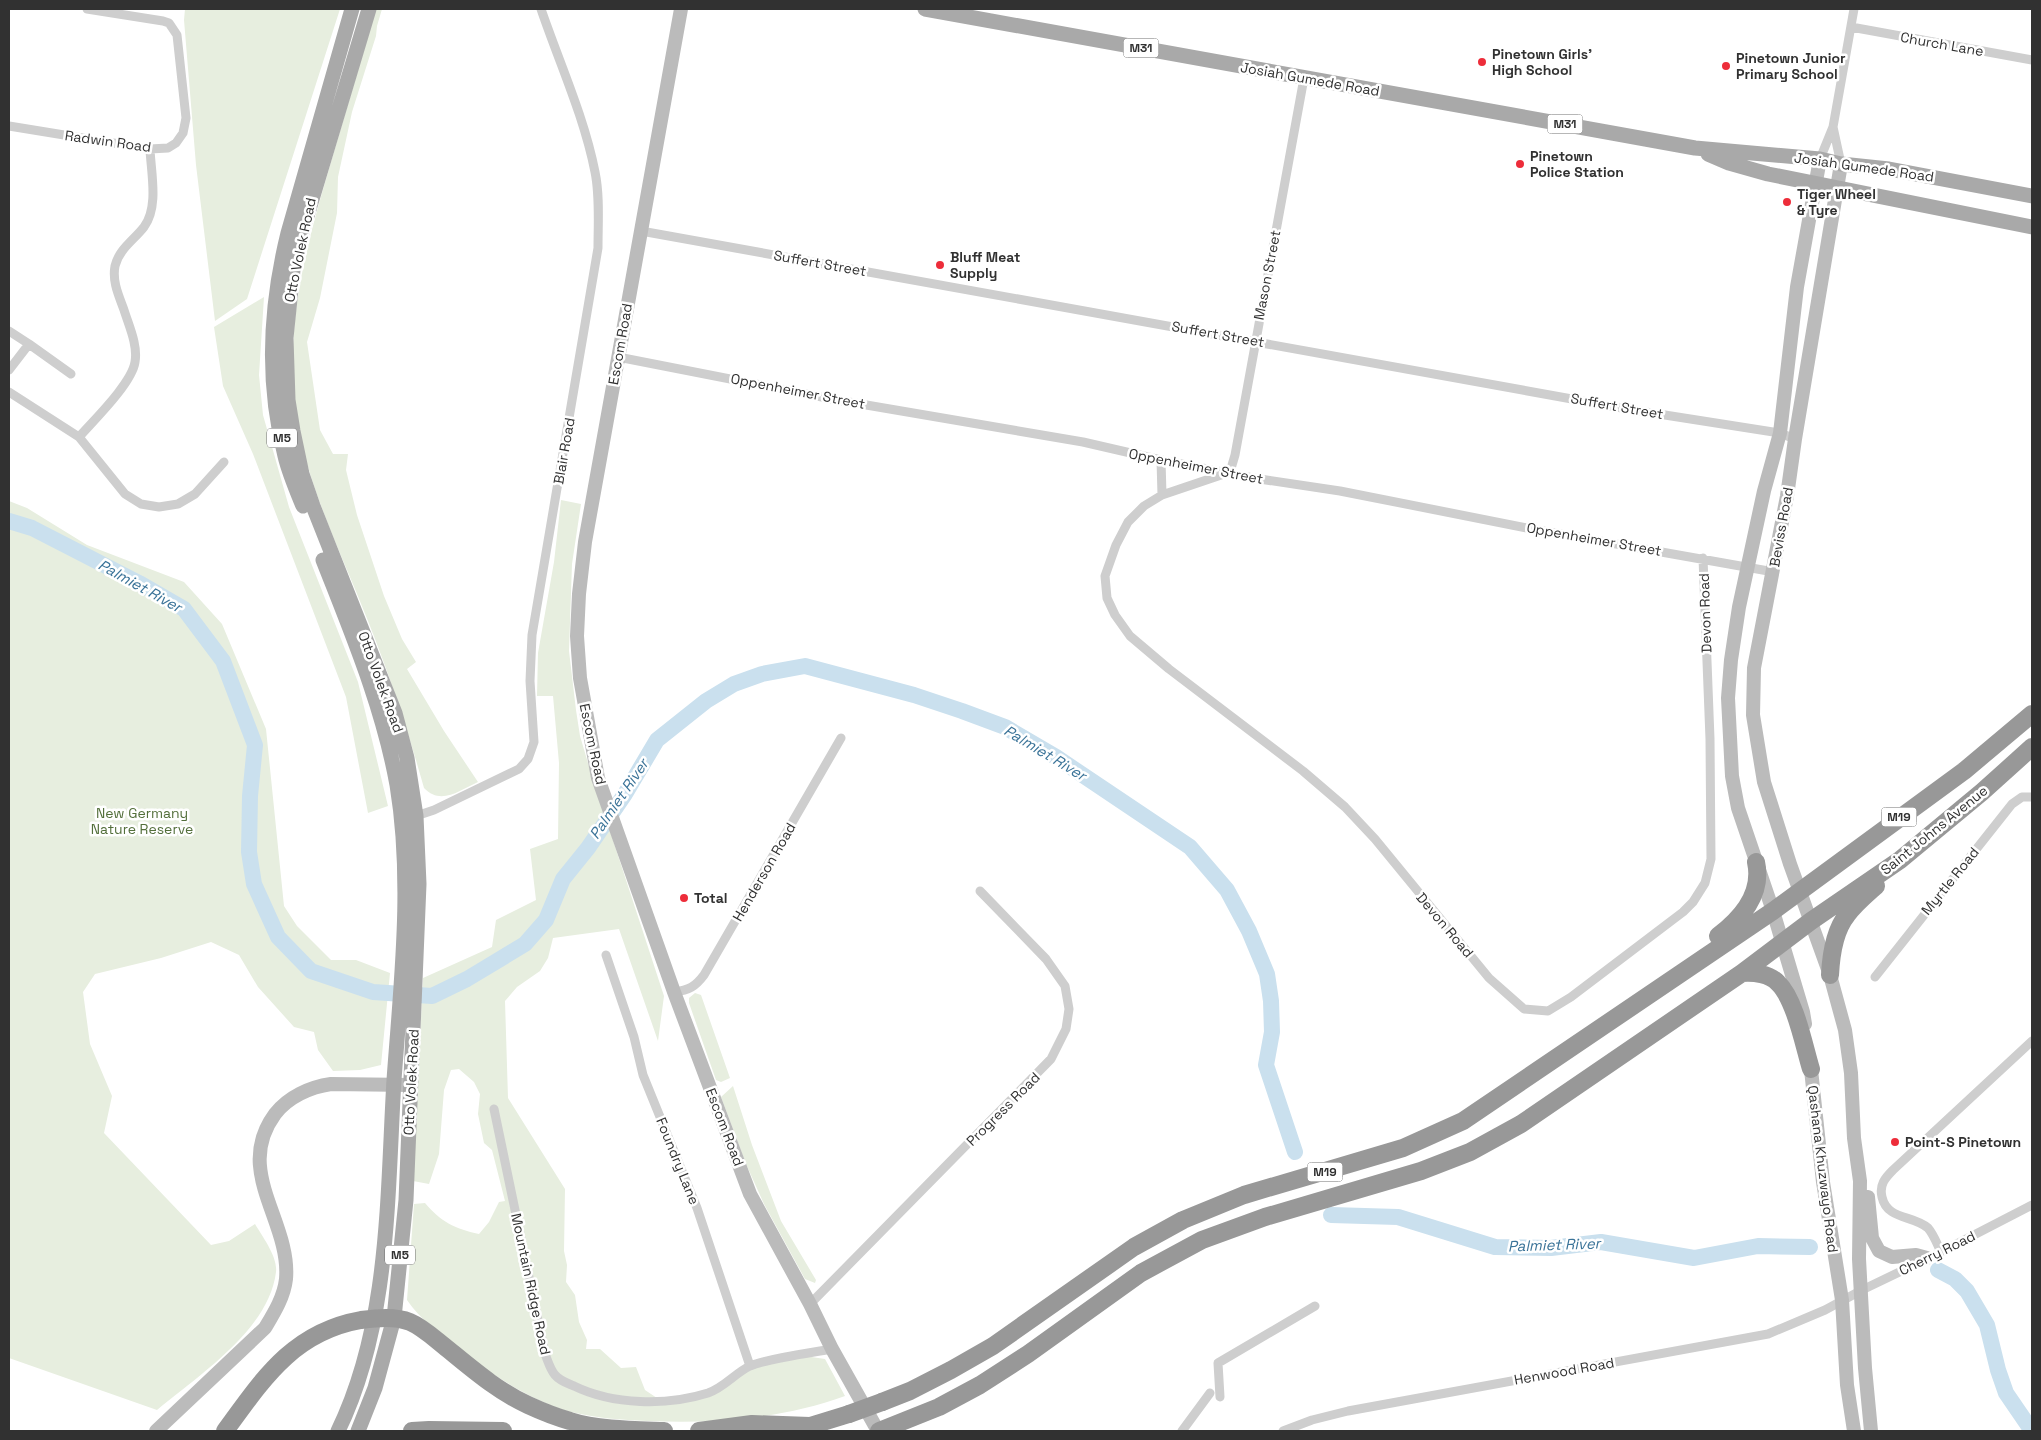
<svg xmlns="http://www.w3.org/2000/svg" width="2041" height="1440" font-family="'Space Grotesk',sans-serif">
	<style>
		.green { fill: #e7eedf }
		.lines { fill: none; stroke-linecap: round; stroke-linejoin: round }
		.river { stroke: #cae0ee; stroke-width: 16 }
		.street { stroke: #cecece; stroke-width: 9 }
		.secondary { stroke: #bbb; stroke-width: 14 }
		.primary { stroke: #a9a9a9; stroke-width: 15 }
		.highway { stroke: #989898; stroke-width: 18 }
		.highway-bridge { stroke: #989898; stroke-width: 18 }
		.poi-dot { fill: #ed2d3a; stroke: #fff; stroke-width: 2 }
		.labels { text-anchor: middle; stroke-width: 5; stroke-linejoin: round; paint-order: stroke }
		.shield { fill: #fff; stroke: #6f6f6f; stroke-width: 1 }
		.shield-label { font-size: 12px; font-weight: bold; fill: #313131 }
		.street-label { font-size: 14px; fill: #313131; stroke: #fff }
		.poi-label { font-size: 14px; font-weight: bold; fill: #313131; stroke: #fff; text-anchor: start }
		.park-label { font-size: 14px; fill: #536f3b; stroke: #fff }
		.water-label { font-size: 15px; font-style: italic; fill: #3a7398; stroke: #fff }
	</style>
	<rect width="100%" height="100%" fill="#fff"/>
	<path class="green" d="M 185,9 L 340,9 L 247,299 L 215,321 L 196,165 L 184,20 Z
		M 376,9 L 382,9 L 377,26 L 376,36 L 352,112 L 338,177 L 337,213 L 320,298 L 307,342 L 320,430 L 333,454 L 348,454 L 346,470 L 357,515 L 384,596 L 402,639 L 416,662 L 407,669 L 444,731 L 478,782 C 460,790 441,806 424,788 C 408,731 390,676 368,621 C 343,557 307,486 297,418 C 283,327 306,247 331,162 C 346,111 361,60 376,9 Z
		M 264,297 L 259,375 L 263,415 L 289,507 L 358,682 L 388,806 L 368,813 L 346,697 L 253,454 L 223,386 L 214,327 Z
		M 561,500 L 581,504 L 572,564 L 569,651 L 576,710 L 580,736 L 591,773 L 664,996 L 658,1041 L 619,929 L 553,938 L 548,958 L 540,971 L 517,987 L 505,1001 L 508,1098 L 565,1189 L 564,1251 L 567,1265 L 566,1282 L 575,1295 L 579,1322 L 587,1340 L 586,1349 L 600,1349 L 621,1368 L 636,1367 L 645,1390 L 660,1400 L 708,1393 L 741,1372 L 798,1355 L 825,1359 L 845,1396 C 782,1419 713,1424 647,1421 C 622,1420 596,1418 571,1412 C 533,1402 487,1372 456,1347 C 439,1333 420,1319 407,1300 L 414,1204 L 425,1203 C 440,1221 455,1229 479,1234 L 489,1222 L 499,1202 L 505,1201 L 492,1150 L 484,1143 L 478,1114 L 480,1094 L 474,1082 L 459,1069 L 451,1070 L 444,1090 L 439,1154 L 429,1184 L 413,1181 L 423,978 L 492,947 L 496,920 L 536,900 L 530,849 L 558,839 L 559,763 L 553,696 L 537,696 L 538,653 L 554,562 Z
		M 9,501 L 27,508 L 87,545 L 184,582 L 222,624 L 266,729 L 284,906 L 297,926 L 331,960 L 356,960 L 390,973 L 381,1065 L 360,1070 L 333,1071 L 318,1050 L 314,1032 L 294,1027 L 258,987 L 239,955 L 211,942 L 161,958 L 95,974 L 83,992 L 90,1044 L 112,1096 L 104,1133 L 211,1245 L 229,1241 L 255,1224 C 262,1236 278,1257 276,1272 C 269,1330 199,1375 157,1410 L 9,1358 Z
		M 695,993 L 701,995 L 730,1078 L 721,1082 L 716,1080 L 689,1003 L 689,998 Z
		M 733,1086 L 752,1145 L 781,1221 L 816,1280 L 815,1283 L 805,1279 L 764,1204 L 746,1164 L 721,1097 Z"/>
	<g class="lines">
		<path class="river" d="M 9,521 L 32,528 L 139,583 L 184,609 L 223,661 L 255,745 L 250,796 L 249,852 L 254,884 L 278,937 L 311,971 L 373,992 L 432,996 L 467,979 L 525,944 L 546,920 L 563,879 L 588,848 L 625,794 L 657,740 L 706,701 L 734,684 L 762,674 L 805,666 L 914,695 L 962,711 L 1005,727 L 1056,757 L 1190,847 L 1227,890 L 1249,931 L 1267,974 L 1271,1001 L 1272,1032 L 1266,1065 L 1295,1152
			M 1331,1215 L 1398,1217 L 1495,1247 L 1551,1248 L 1601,1242 L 1694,1258 L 1758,1246 L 1810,1247
			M 1938,1270 L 1955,1279 L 1967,1291 L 1987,1325 L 1998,1370 L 2006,1393 L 2032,1431"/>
		<path class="street" d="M 1851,27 L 2032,60
			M 1304,78 L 1235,455 L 1230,472 L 1162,495 L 1144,506 L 1128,522 L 1116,545 L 1105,576 L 1107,598 L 1115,615 L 1130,636 L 1169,669 L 1303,771 L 1345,807 L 1375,839 L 1489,978 L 1524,1009 L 1548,1011 L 1571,997 L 1683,912 L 1693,902 L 1705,883 L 1711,859 L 1710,739 L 1703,558
			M 9,126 L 150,149 L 168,148 L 176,143 L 183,133 L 186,118 L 177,35 L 169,23 L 163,21 L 87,9
			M 1833,127 L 1841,164
			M 1820,159 L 1833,127 L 1854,9
			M 641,231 L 1633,410 L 1780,433 L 1795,439
			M 9,331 L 29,344 L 71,374
			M 618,357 L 837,400 L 1083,442 L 1161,460 L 1253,478 L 1340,491 L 1532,529 L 1774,572
			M 9,370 L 29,344
			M 9,392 L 79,437 L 125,494 L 141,504 L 159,507 L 178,504 L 195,494 L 224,462
			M 79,437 C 94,420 132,383 135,362 C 138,345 129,326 124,310 C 119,296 112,282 115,266 C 119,249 134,240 144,227 C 159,207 151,173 150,149
			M 1161,460 L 1162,495
			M 413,817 L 434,810 L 519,769 L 528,759 L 534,742 L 530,681 L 532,635 L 598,248 C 598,223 600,196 595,172 C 584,116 559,62 541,9
			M 606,955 L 634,1037 L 643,1075 L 697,1208 L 750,1366
			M 1875,977 L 2012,804 L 2022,797 L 2032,797
			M 674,992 C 689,990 695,987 704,975 L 841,738
			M 494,1109 L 545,1354 C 548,1361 550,1369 555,1375 C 560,1381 567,1383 574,1386 C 613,1405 667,1406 708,1393 C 725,1387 735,1373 750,1366 C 770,1358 810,1353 832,1349
			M 1941,1252 C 1937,1244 1934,1235 1928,1228 C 1913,1215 1887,1220 1882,1197 C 1879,1185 1885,1178 1893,1170 L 2032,1041
			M 810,1304 L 1051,1059 L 1066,1029 L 1069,1009 L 1065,986 L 1046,959 L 980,891
			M 1220,1397 L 1218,1363 L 1315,1306
			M 1182,1431 L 1210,1393
			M 1283,1431 L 1312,1420 L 1348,1411 L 1768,1334 L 1825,1310 L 1862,1290 L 1941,1252 L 2032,1205"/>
		<path class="secondary" d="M 681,9 L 585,542 L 579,594 L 577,636 L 580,678 L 598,778 L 674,992 L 750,1194 L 810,1304 L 832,1349 L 878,1431
			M 1841,164 L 1795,439 L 1787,496 L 1754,668 L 1753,715 L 1764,782 L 1790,864 L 1830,975 L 1845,1030 L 1851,1073 L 1854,1138 L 1860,1181 L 1859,1259 L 1865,1368 L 1871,1431
			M 1805,1024 L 1803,1012 L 1773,911 L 1738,808 L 1732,776 L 1728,698 L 1731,660 L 1739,607 L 1764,491 L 1780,433 L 1797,287 L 1820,159
			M 1810,1060 L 1823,1182 L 1842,1300 L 1847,1385 L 1854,1431
			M 1868,1197 L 1872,1238 L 1879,1251 L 1892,1257 L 1916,1255 L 1927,1258
			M 156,1431 L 265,1328 C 274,1313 284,1297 286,1279 C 291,1221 233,1171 275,1114 C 288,1097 310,1087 331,1084 L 411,1085"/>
		<path class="primary" d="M 925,9 L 1695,148 L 1820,159 L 1841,164 L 1889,169 L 2032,196
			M 1708,154 L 1729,163 L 1768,174 L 2032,227
			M 303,506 C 296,489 289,473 285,456 C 266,382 270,306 288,233 L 352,9
			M 323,560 C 352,634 383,707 397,785 C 413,882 401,983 394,1080 C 387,1197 390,1324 338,1431
			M 358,1431 L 375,1388 L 394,1318 L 406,1200 L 419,884 L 416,816 L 407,758 L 395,713 L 313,506 L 302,474 L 293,431 L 288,400 L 286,338 L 293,270 L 301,236 L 369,9"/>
		<path class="highway" d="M 1718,936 C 1742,918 1763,894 1756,862
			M 1742,973 C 1754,972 1770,974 1778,983 C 1795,999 1804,1046 1811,1069
			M 1830,975 C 1831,955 1834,931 1847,915 C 1855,904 1866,895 1876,886
			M 882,1402 L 910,1391 L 951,1370 L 993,1346 L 1134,1247 L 1183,1220 L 1244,1195 L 1403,1148 L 1463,1121 L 1773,911 L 1964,771 L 2032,714
			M 225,1431 C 263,1379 293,1332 361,1320 C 377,1318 395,1316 410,1322 C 422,1327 434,1338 444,1346 C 470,1367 497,1391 528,1405 C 541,1411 556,1417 570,1421 C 598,1430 635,1430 664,1431
			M 412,1431 L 429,1430 L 503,1431
			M 699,1431 L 752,1424 L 810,1426 L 849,1414
			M 879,1431 L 939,1407 L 980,1385 L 1028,1354 L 1141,1273 L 1202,1240 L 1265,1217 L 1421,1171 L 1470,1152 L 1521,1124 L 1742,973 L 1811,921 L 1900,860 L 1982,792 L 2032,747"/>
		<path class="highway-bridge" d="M 849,1414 L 882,1402"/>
	</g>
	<g class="poi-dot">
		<circle cx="1482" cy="62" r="5"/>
		<circle cx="1726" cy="66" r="5"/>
		<circle cx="1520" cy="164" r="5"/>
		<circle cx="1787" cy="202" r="5"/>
		<circle cx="940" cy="265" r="5"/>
		<circle cx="684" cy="898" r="5"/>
		<circle cx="1895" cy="1142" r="5"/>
	</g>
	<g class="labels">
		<g class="shield">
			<rect x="1123.5" y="38.5" width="35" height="19" rx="4"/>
			<rect x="1547.5" y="114.5" width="35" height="19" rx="4"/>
			<rect x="267" y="428.5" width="30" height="19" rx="4"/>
			<rect x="1881.5" y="807.5" width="35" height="19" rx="4"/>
			<rect x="1307.5" y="1162.5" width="35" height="19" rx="4"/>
			<rect x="385" y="1245.5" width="30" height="19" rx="4"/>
		</g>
		<g class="shield-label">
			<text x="1141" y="52">M31</text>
			<text x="1565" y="128">M31</text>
			<text x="282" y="442">M5</text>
			<text x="1899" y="821">M19</text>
			<text x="1325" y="1176">M19</text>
			<text x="400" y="1259">M5</text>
		</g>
		<g class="street-label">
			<text transform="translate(1942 44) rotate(10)" y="5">Church Lane</text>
			<text transform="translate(1310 79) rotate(10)" y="5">Josiah Gumede Road</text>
			<text transform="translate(108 141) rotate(8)" y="5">Radwin Road</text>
			<text transform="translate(1864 167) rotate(8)" y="5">Josiah Gumede Road</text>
			<text transform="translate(300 250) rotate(-78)" y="5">Otto Volek Road</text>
			<text transform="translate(820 263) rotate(10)" y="5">Suffert Street</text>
			<text transform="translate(1267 275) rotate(-79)" y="5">Mason Street</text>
			<text transform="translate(1218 334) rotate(10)" y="5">Suffert Street</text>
			<text transform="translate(620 344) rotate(-80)" y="5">Escom Road</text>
			<text transform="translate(798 391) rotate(11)" y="5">Oppenheimer Street</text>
			<text transform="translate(1617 406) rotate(10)" y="5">Suffert Street</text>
			<text transform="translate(564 451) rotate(-80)" y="5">Blair Road</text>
			<text transform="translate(1196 466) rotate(11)" y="5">Oppenheimer Street</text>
			<text transform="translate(1781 527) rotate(-80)" y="5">Beviss Road</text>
			<text transform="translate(1594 539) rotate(10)" y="5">Oppenheimer Street</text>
			<text transform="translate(1705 613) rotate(-92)" y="5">Devon Road</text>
			<text transform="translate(381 682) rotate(70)" y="5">Otto Volek Road</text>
			<text transform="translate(593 744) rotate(78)" y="5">Escom Road</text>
			<text transform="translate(1934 830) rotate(-39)" y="5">Saint Johns Avenue</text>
			<text transform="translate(764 872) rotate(-60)" y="5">Henderson Road</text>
			<text transform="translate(1950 881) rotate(-51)" y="5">Myrtle Road</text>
			<text transform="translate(1445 925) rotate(50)" y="5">Devon Road</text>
			<text transform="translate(411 1082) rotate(-87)" y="5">Otto Volek Road</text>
			<text transform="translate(1003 1109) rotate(-45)" y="5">Progress Road</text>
			<text transform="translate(725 1127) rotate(69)" y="5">Escom Road</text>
			<text transform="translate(678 1161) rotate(68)" y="5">Foundry Lane</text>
			<text transform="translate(1823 1169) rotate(83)" y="5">Qashana Khuzwayo Road</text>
			<text transform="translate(1937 1253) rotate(-26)" y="5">Cherry Road</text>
			<text transform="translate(531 1284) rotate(78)" y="5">Mountain Ridge Road</text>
			<text transform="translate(1564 1371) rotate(-10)" y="5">Henwood Road</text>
		</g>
		<g class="poi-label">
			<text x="1492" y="59">Pinetown Girls'<tspan x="1492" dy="16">High School</tspan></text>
			<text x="1736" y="63">Pinetown Junior<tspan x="1736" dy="16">Primary School</tspan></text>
			<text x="1530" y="161">Pinetown<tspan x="1530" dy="16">Police Station</tspan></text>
			<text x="1797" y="199">Tiger Wheel<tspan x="1797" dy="16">&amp; Tyre</tspan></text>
			<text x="950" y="262">Bluff Meat<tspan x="950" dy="16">Supply</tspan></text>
			<text x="694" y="903">Total</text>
			<text x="1905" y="1147">Point-S Pinetown</text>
		</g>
		<g class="park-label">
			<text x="142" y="818">New Germany<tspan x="142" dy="16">Nature Reserve</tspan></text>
		</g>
		<g class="water-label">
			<text transform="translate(140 586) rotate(29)" y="5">Palmiet River</text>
			<text transform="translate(1045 753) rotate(31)" y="5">Palmiet River</text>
			<text transform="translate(619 799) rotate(-56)" y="5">Palmiet River</text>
			<text transform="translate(1554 1245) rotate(-2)" y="5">Palmiet River</text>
		</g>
	</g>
	<rect width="2041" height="1440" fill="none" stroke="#313131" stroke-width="20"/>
</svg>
